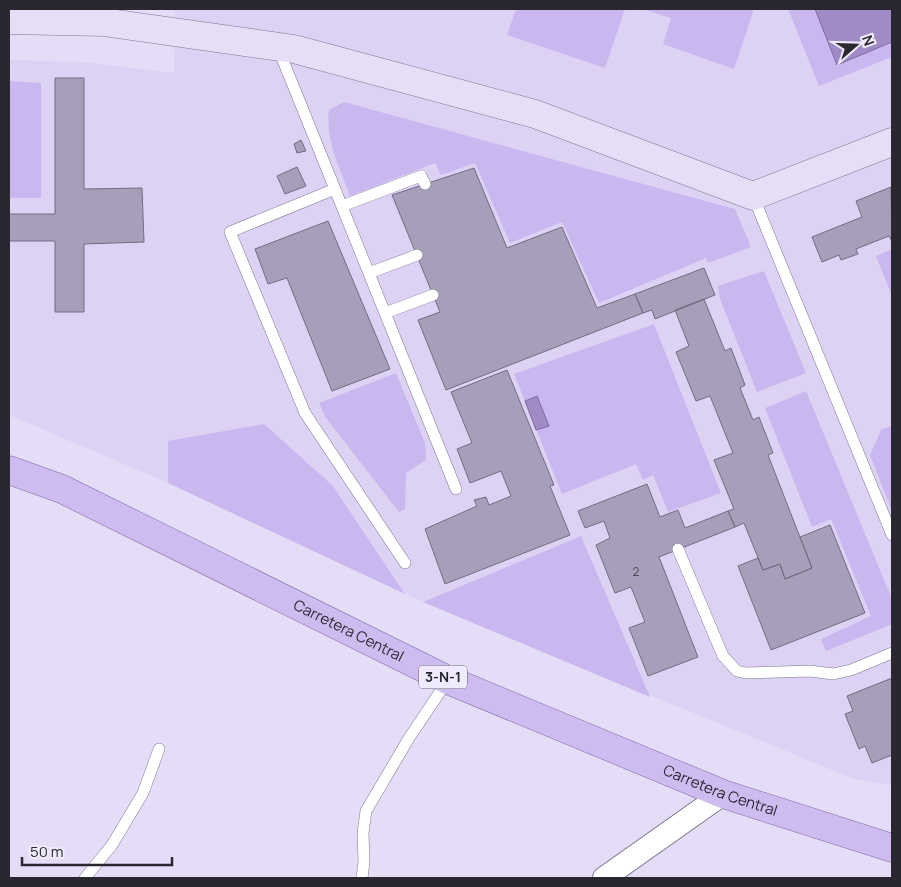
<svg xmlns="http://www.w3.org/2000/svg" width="901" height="887" font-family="Manrope,sans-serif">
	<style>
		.built { fill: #ddd2f4 }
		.green { fill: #cab7f0 }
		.water { fill: #a08bc7; stroke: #7d6d9a }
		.building { fill: #a79fb9; stroke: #736b82 }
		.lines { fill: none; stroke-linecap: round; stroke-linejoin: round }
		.lane-casing { stroke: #7e778f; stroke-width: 12 }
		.street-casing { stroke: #7e778f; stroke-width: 24 }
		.secondary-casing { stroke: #7e778f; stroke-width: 29 }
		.primary-casing { stroke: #7f69a5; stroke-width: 29 }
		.lane { stroke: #fff; stroke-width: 11 }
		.street { stroke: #fff; stroke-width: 22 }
		.secondary { stroke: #e6ddf7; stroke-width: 28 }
		.primary { stroke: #cebbef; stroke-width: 28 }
		.labels { text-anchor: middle; stroke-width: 4; stroke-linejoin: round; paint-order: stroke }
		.number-label { font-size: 12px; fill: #494553 }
		.shield { fill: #f0ebfc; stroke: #65626e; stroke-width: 1 }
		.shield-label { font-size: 14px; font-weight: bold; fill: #2a2731 }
		.street-label { font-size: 15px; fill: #2a2731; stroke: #f0ebfc }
	</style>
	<rect width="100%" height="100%" fill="#e5dcf7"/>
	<path class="built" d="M 157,9 L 892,9 L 892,785 L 854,779 L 405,594 L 333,486 L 168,441 L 168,483 L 9,415 L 9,60 L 84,62 L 174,73 L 175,11 Z"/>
	<path class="green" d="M 516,9 L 625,9 L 605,68 L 507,35 Z
		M 642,9 L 754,9 L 734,69 L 663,44 L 671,18 Z
		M 788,9 L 892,9 L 892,57 L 819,86 Z
		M 9,81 L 41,83 L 41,198 L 9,198 Z
		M 344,102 L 735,209 L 751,247 L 708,263 L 706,258 L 599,303 L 562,222 L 510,243 L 475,163 L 441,175 L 435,163 L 350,196 C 340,168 325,140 329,110 Z
		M 892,249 L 892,296 L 876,256 Z
		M 764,271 L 806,373 L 757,392 L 720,299 L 718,286 Z
		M 654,324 L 721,493 L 668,512 L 653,475 L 643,480 L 636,464 L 562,494 L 514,374 Z
		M 396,373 L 425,443 L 426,460 L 406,473 L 405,509 L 399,512 L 326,418 L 319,403 Z
		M 806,391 L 892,599 L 892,624 L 826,651 L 821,639 L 871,616 L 831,519 L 812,527 L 765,408 Z
		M 264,424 L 333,486 L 405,594 L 168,483 L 168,441 Z
		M 892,426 L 892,511 L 870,455 L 881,430 Z
		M 581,536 L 650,697 L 423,602 Z"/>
	<path class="water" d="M 815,9 L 892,9 L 892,42 L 837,65 Z
		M 537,396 L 549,426 L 536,430 L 525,401 Z"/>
	<path class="building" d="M 55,78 L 84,78 L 84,189 L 142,188 L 144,242 L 84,244 L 84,312 L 55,312 L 55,241 L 9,241 L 9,214 L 55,214 Z
		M 301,140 L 306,151 L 297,153 L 294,144 Z
		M 297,167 L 306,186 L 285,194 L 277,176 Z
		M 474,168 L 507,248 L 562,227 L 597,308 L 635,294 L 643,313 L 446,390 L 418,320 L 440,312 L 392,195 Z
		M 891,187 L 892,241 L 889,236 L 856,249 L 858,254 L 841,260 L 839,255 L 822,262 L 812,237 L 862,217 L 856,201 Z
		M 328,221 L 390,369 L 332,391 L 287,278 L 268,284 L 255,249 Z
		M 704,268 L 715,295 L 655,319 L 652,310 L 643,313 L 635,294 Z
		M 704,299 L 725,351 L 731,348 L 745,385 L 740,388 L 753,420 L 759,417 L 773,453 L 768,455 L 812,568 L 785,579 L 780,564 L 763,570 L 744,523 L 735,527 L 728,511 L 734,509 L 714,460 L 733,453 L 710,396 L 696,401 L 676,352 L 689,346 L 675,310 Z
		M 507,370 L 554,485 L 550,486 L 570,535 L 445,584 L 425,529 L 477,506 L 474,500 L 486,497 L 489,505 L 511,496 L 501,471 L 470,483 L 457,449 L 472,443 L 451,392 Z
		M 647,484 L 660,517 L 678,510 L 685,528 L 728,511 L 735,527 L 659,557 L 698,657 L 648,676 L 629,628 L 645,622 L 631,587 L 615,593 L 596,545 L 610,538 L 604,521 L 585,528 L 578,511 Z
		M 830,525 L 865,613 L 771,650 L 738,566 L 758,558 L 763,570 L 780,564 L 785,579 L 812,568 L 800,537 Z
		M 892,678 L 892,755 L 872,763 L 865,746 L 859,749 L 845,714 L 853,711 L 847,696 Z"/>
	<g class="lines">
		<g class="lane-casing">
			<path id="lane" d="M 278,48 L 456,489
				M 335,189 L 230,232 L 305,413 L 405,563
				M 753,196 L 892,535
				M 342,206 L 421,176 L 425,184
				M 369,273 L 417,255
				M 385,313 L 433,295
				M 678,549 L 723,656 L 737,671 L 746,673 L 810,671 L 833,674 L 851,670 L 892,653
				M 85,878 L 112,845 L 143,793 L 159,749
				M 362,878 L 364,862 L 363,833 L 366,811 L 409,738 L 448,680"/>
		</g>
		<g class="street-casing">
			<path id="street" d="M 604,878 L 723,794"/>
		</g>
		<g class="secondary-casing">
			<path id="secondary" d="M 9,20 L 103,22 L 294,49 L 535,114 L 753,196 L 892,142"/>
		</g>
		<g class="primary-casing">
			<g id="primary">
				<path id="s1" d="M 9,470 L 62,489 L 448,680 L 723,794 L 892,848"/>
			</g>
		</g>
		<use href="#lane" class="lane"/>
		<use href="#street" class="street"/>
		<use href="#secondary" class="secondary"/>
		<use href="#primary" class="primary"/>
	</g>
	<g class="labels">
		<g class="number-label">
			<text x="636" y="576">2</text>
		</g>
		<rect class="shield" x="419" y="665.5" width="48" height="23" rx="4"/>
		<g class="shield-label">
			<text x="443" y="682">3-N-1</text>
		</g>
		<g class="street-label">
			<text dy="5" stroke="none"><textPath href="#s1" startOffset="376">Carretera Central</textPath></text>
			<text dy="5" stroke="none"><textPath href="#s1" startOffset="781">Carretera Central</textPath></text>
		</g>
	</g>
	<rect width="901" height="887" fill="none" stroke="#2a2731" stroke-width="20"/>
	<g transform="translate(856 45) rotate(70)" stroke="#f0ebfc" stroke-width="4" paint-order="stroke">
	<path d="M0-4L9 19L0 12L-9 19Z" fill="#2a2731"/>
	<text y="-8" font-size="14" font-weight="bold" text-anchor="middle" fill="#2a2731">N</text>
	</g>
	<path d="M22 857v8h150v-8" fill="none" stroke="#2a2731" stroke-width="2.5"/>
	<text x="30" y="857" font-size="15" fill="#2a2731" stroke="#f0ebfc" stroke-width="4" paint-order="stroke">50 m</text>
</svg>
